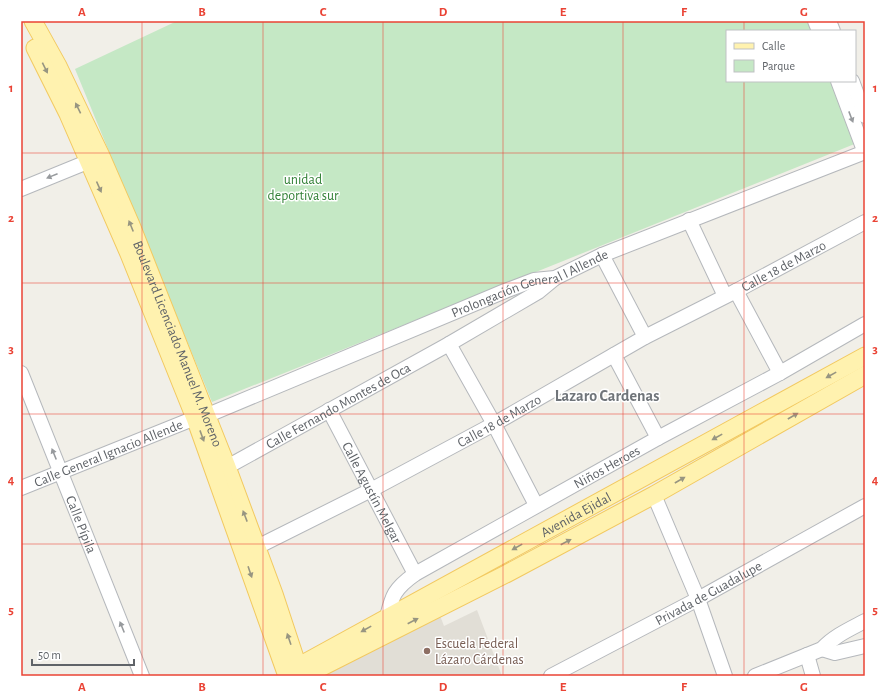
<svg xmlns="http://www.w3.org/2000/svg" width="886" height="697" font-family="'Alegreya Sans',sans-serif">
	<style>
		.education { fill: #e1ded6 }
		.green { fill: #c5e8c5 }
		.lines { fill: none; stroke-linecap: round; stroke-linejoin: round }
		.minor-casing { stroke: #b5b8bc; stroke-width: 16 }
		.major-casing { stroke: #f2c960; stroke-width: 19 }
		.minor { stroke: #fff; stroke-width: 14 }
		.major { stroke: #fff2af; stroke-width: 17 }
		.oneway { fill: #979581 }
		.oneway2 { fill: #979a9d }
		.grid { fill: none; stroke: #ea4335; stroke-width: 1; stroke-opacity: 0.55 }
		.education-dot { fill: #8d6e63; stroke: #fff; stroke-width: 1.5 }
		.labels { text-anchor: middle; stroke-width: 3; stroke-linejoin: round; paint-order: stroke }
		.park-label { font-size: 14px; fill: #348238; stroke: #fff }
		.street-label { font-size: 14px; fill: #5f6368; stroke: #fff }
		.education-label { font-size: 14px; fill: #785e54; stroke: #fff; text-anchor: start }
		.quarter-label { font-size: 16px; font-weight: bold; fill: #70757a; stroke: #fff }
		.neatline { fill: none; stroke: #ea4335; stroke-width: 1.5 }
		.grid-label { font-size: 13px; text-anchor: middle; font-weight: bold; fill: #ea4335 }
	</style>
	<rect width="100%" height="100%" fill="#f1efe8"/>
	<path class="education" d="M 477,610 L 502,676 L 310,676 L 439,613 L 444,626 Z"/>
	<path class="green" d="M 177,21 L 812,21 L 816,31 L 727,31 L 727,81 L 834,81 L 857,143 L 212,402 L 75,69 Z"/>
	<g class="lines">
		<g class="minor-casing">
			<g id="minor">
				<path d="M 815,21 L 819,31"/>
				<path d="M 829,21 L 833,31"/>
				<path d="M 838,81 L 865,153"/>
				<path d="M 852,81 L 865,116"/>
				<path d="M 21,189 L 97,158"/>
				<path d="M 689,220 L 725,296"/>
				<path d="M 602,255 L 645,337"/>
				<path d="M 736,291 L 780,373"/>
				<path d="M 449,344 L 494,424 L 536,505"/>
				<path d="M 614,355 L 658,438"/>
				<path id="s1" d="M 21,373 L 142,676"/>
				<path id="s2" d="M 329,410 L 415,574"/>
				<path id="s3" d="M 227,467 L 449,344 L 538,292 L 555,278"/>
				<path id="s4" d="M 21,488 L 195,418 L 208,415 L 505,291 L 534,280 L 555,278 L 602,255 L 865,152"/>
				<path d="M 654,495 L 698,599 L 725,676"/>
				<path id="s5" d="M 257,547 L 371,490 L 494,424 L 645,337 L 736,291 L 865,222"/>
				<path id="s6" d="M 385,625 C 392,598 391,591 415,574 L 658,438 L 780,373 L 865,324"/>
				<path d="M 822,649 L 835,653 L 865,646"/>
				<path d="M 807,655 L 813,676"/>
				<path id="s7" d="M 551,676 L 698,599 L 865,506"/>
				<path d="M 755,676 L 822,649 C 834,636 850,629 865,621"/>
			</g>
		</g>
		<g class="major-casing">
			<g id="major">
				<path id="s8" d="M 33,21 L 58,66 L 101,156 L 131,225 L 227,467 L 274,594 L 301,676"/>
				<path d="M 35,48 L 68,114 L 129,254 L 195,418 L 287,676"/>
				<path d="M 316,670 L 506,574 L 654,495 L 865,375"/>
				<path id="s9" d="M 288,672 L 865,356"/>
			</g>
		</g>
		<use href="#minor" class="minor"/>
		<use href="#major" class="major"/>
	</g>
	<defs><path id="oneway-solid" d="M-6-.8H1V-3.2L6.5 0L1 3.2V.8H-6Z"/></defs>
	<g class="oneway">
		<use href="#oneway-solid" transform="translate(45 68) rotate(64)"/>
		<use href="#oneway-solid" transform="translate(78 108) rotate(-116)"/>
		<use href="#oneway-solid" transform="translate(99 187) rotate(66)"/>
		<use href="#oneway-solid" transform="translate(131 226) rotate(-112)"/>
		<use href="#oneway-solid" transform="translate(831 375) rotate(151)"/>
		<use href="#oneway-solid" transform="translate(793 416) rotate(-30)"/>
		<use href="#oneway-solid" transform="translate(202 436) rotate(70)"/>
		<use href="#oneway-solid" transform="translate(717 437) rotate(151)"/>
		<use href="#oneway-solid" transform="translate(680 480) rotate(-30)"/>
		<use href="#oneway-solid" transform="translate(245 516) rotate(-111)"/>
		<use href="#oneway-solid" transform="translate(566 542) rotate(-28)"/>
		<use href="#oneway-solid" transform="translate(517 547) rotate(151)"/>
		<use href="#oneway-solid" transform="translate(250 572) rotate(71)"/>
		<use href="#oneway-solid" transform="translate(413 621) rotate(-27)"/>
		<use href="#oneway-solid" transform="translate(366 629) rotate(151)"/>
		<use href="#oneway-solid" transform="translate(289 639) rotate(-109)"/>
	</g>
	<g class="oneway2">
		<use href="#oneway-solid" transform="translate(851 117) rotate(69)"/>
		<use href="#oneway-solid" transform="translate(52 176) rotate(158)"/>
		<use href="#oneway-solid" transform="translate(54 454) rotate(-112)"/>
		<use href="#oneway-solid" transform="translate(122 627) rotate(-112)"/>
	</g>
	<path class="grid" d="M 142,21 L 142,676M 263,21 L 263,676M 383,21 L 383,676M 503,21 L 503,676M 623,21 L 623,676M 744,21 L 744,31M 744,81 L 744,676M 21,153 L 865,153M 21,283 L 865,283M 21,414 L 865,414M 21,544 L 865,544"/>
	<circle class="education-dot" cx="427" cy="651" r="4"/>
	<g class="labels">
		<g class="park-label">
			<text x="303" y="184">unidad<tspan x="303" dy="16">deportiva sur</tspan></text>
		</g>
		<g class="street-label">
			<text dy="5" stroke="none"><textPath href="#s5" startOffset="597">Calle 18 de Marzo</textPath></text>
			<text dy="5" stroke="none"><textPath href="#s4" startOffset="549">Prolongación General I Allende</textPath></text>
			<text dy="5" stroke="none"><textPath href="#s8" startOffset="354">Boulevard Licenciado Manuel M. Moreno</textPath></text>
			<text dy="5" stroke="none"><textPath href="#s3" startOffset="127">Calle Fernando Montes de Oca</textPath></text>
			<text dy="5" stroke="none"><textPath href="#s5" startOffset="273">Calle 18 de Marzo</textPath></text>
			<text dy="5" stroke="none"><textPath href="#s4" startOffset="94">Calle General Ignacio Allende</textPath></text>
			<text dy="5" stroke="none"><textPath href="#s6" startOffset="281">Niños Heroes</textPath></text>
			<text dy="5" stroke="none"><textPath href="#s2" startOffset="93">Calle Agustín Melgar</textPath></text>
			<text dy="5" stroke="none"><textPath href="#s9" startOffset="328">Avenida Ejidal</textPath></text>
			<text dy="5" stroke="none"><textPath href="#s1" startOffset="163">Calle Pípila</textPath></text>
			<text dy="5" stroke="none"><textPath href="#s7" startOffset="178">Privada de Guadalupe</textPath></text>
		</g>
		<g class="education-label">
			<text x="435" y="648">Escuela Federal<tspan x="435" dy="16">Lázaro Cárdenas</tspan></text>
		</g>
		<g class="quarter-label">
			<text x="607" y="401">Lazaro Cardenas</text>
		</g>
	</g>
	<rect width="886" height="697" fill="none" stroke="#ffffff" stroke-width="44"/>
	<rect x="726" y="30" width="130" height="52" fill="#ffffff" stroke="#bfc1c3"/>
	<rect x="734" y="43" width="20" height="6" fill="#fff2af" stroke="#bfc1c3"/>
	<text x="762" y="50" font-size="12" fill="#5f6368">Calle</text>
	<rect x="734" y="60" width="20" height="12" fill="#c5e8c5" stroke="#bfc1c3"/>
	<text x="762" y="70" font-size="12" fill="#5f6368">Parque</text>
	<path d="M32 659v6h102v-6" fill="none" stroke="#5f6368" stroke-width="2"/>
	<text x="38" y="659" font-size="12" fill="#5f6368" stroke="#ffffff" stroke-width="3" paint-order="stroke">50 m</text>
	<rect x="22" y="22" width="842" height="653" class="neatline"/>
	<g class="grid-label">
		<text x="82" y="16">A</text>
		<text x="202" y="16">B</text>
		<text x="323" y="16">C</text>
		<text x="443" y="16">D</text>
		<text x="563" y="16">E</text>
		<text x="684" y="16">F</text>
		<text x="804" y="16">G</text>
		<text x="11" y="92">1</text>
		<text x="875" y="92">1</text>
		<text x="11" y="222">2</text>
		<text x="875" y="222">2</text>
		<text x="11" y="353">3</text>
		<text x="875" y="353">3</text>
		<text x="11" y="484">4</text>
		<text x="875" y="484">4</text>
		<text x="11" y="614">5</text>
		<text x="875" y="614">5</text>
		<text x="82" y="691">A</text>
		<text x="202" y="691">B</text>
		<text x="323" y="691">C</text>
		<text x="443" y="691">D</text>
		<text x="563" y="691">E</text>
		<text x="684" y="691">F</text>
		<text x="804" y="691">G</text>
	</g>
</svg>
